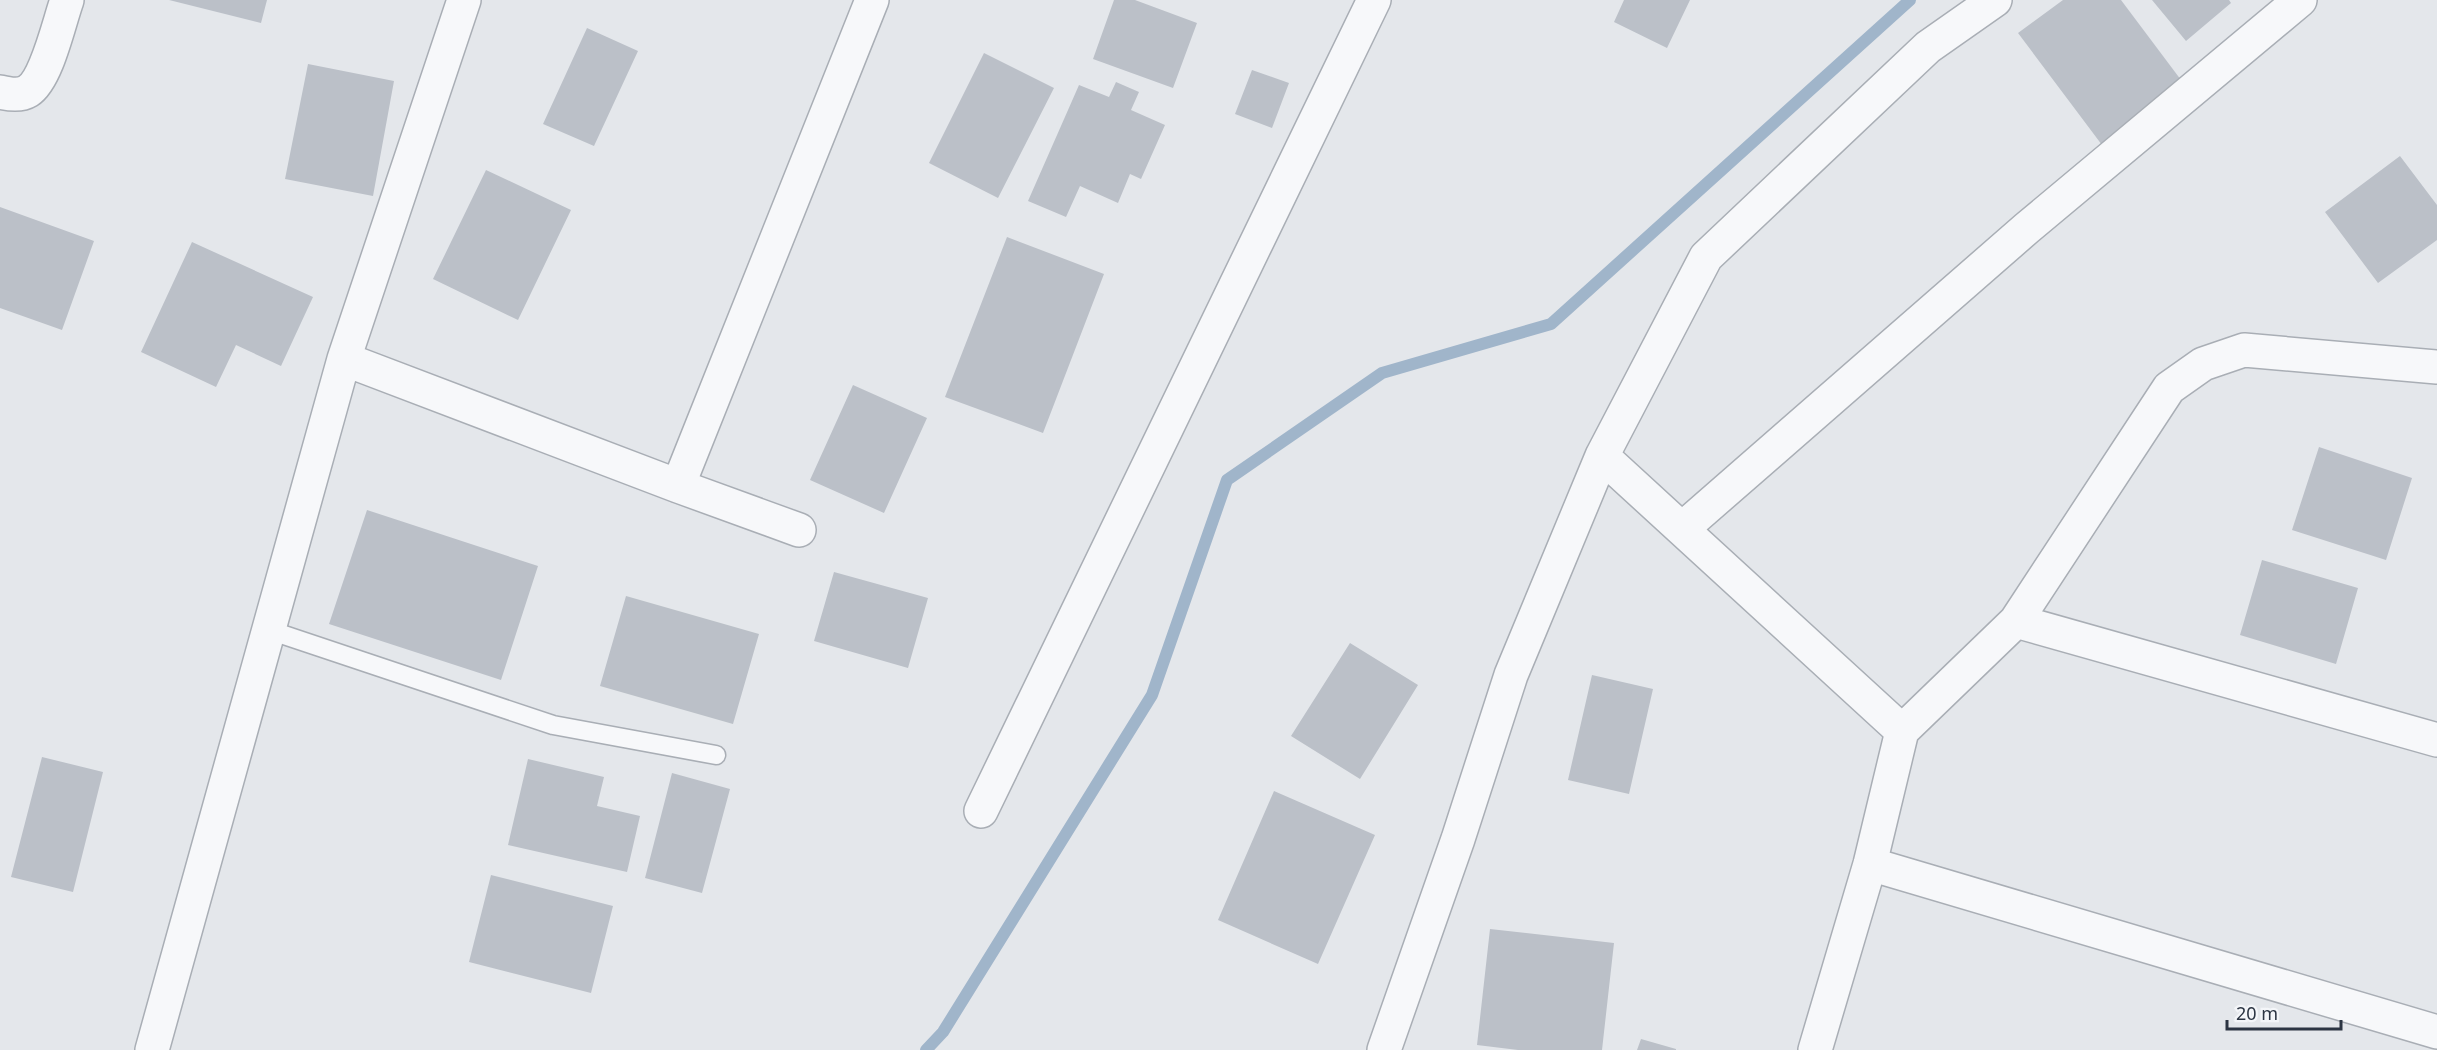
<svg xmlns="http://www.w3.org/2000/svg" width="2437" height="1050" font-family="'Noto Sans',sans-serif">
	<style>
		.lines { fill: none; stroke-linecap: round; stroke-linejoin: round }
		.stream { stroke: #a0b5ca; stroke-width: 12 }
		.building { fill: #bbc0c8 }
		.service-casing { stroke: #a9aeb5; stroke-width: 21 }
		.minor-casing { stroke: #a9aeb5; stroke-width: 36 }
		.service { stroke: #f7f8fa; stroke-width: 18 }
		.minor { stroke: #f7f8fa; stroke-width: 33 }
	</style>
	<rect width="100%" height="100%" fill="#e4e7eb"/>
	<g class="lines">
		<path class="stream" d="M 926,1050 L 943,1032 L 1152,695 L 1227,480 L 1382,373 L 1551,324 L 1910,0"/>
	</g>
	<path class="building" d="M 169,0 L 267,0 L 261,23 Z
		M 1114,0 L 1135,0 L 1197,23 L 1173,88 L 1093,59 Z
		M 1624,0 L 1690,0 L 1667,48 L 1614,22 Z
		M 2063,0 L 2121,0 L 2187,88 L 2105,149 L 2018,33 Z
		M 2152,0 L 2229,0 L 2231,3 L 2186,41 Z
		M 587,28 L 638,51 L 594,146 L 543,124 Z
		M 984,53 L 1054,88 L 998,198 L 929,163 Z
		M 308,64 L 394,81 L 373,196 L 285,179 Z
		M 1252,70 L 1289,83 L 1272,128 L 1235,114 Z
		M 1116,82 L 1139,92 L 1131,110 L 1165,125 L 1141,179 L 1130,174 L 1118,203 L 1080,186 L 1066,217 L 1028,201 L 1079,85 L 1109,97 Z
		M 2400,156 L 2437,205 L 2437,240 L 2378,283 L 2325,212 Z
		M 486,170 L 571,210 L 518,320 L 433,279 Z
		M 0,207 L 94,241 L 62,330 L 0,308 Z
		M 1007,237 L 1104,274 L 1043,433 L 945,397 Z
		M 192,242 L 313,297 L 281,366 L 236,345 L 216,387 L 141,352 Z
		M 853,385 L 927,418 L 884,513 L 810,480 Z
		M 2319,447 L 2412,478 L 2386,560 L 2292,530 Z
		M 367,510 L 538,566 L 501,680 L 329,624 Z
		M 2262,560 L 2358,588 L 2336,664 L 2240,635 Z
		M 834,572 L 928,598 L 908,668 L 814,641 Z
		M 626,596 L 759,634 L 733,724 L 600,686 Z
		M 1350,643 L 1418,685 L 1360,779 L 1291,736 Z
		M 1592,675 L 1653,689 L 1629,794 L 1568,780 Z
		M 42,757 L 103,772 L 73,892 L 11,877 Z
		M 528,759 L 604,777 L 597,806 L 640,816 L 627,872 L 508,845 Z
		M 672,773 L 730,789 L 702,893 L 645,878 Z
		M 1274,791 L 1375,835 L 1318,964 L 1218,920 Z
		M 491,875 L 613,906 L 591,993 L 469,962 Z
		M 1490,929 L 1614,943 L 1602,1050 L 1518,1050 L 1477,1045 Z
		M 1641,1039 L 1676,1049 L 1676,1050 L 1637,1050 Z"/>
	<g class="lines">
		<g class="service-casing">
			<path id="service" d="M 269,630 L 553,725 L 716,755"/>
		</g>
		<g class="minor-casing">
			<path id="minor" d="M 0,92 C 8,94 20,96 28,91 C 47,79 59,22 67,0
				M 344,359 L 678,486 L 799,530
				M 1602,456 L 1902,731
				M 678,486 L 872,0
				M 1682,529 L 2027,228 L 2300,0
				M 2016,621 L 2437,740
				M 981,811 L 1374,0
				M 1870,864 L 2437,1032
				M 152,1050 L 344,359 L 464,0
				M 1384,1050 L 1458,839 L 1511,675 L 1602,456 L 1706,257 L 1928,47 L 1995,0
				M 1815,1050 L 1870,864 L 1902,731 L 2016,621 L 2169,388 L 2203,364 L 2244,350 L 2437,367"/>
		</g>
		<use href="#service" class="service"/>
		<use href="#minor" class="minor"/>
	</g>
	<path d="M2227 1020v9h114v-9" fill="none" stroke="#2c3543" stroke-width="3"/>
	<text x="2236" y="1020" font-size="18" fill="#2c3543" stroke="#f4f6f9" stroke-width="4.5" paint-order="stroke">20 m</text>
</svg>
